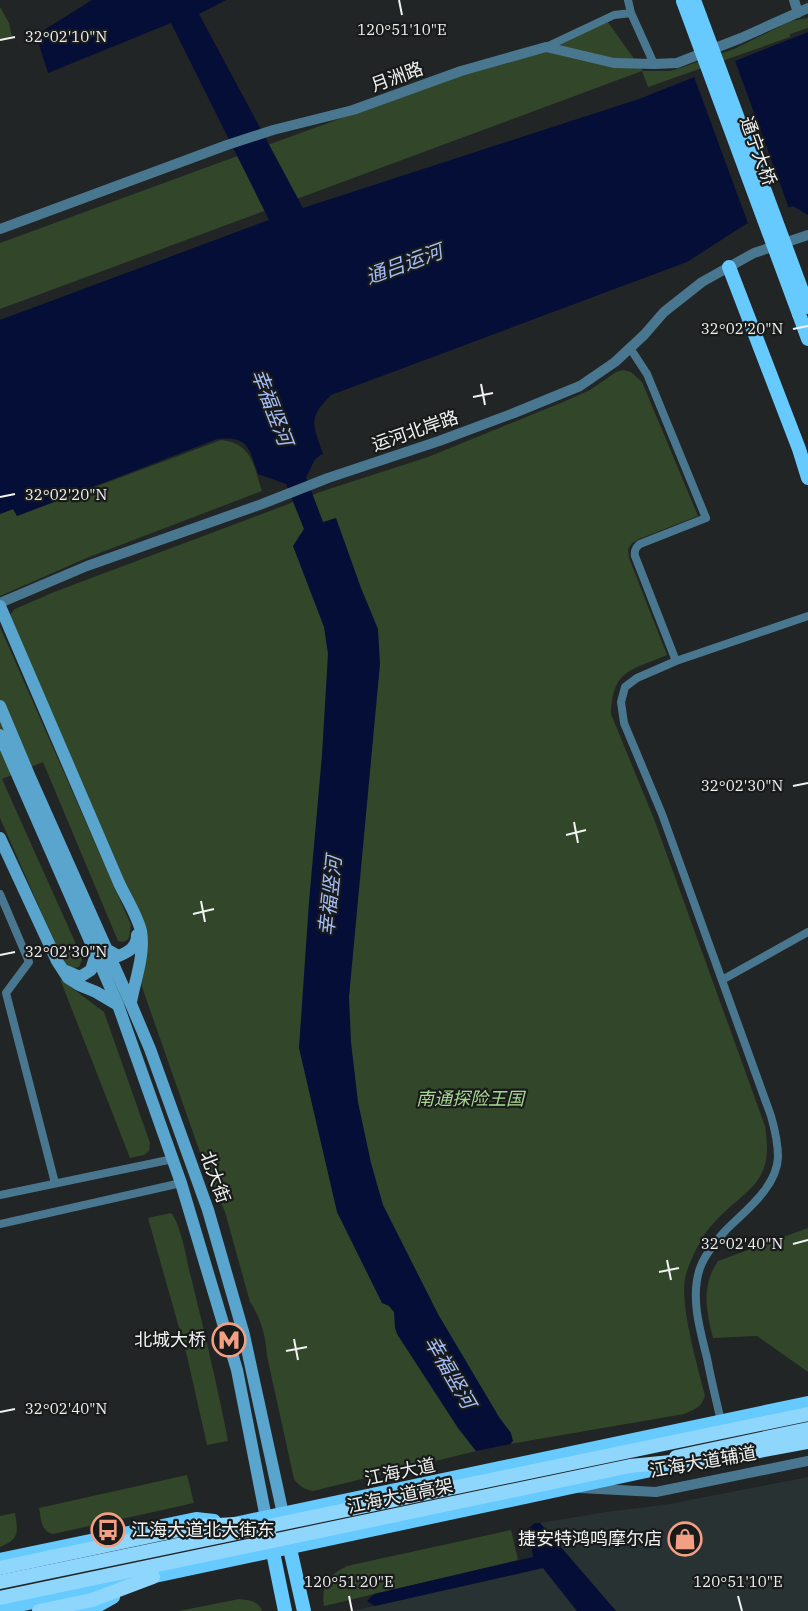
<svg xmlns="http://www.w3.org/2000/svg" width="808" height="1611" font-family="'IBM Plex Serif','Noto Sans SC',serif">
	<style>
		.built { fill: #283233 }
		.green { fill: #324629 }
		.water { fill: #050e37 }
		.pier { fill: #222525 }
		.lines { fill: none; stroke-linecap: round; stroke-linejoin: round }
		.minor { stroke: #4a7790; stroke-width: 8 }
		.tertiary { stroke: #4a7790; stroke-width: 10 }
		.secondary { stroke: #5aa5ce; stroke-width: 12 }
		.primary { stroke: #66cafe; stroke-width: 14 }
		.trunk { stroke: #8fd6fd; stroke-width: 14 }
		.primary-bridge { stroke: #66cafe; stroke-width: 14 }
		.trunk-bridge { stroke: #8fd6fd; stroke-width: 14 }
		.ticks { fill: none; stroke: #f0f2f2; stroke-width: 2 }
		.labels { text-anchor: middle; stroke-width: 4.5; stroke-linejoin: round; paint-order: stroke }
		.street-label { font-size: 18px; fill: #f0f2f2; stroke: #191b1b }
		.park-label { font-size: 18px; font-style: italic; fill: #a6d88f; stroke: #191b1b }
		.poi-label { font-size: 18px; fill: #f0f2f2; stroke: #191b1b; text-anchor: end }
		.water-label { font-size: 20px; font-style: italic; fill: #a4bdf8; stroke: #191b1b }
		.ticks-label { font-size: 15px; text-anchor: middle; fill: #f0f2f2; stroke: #191b1b; stroke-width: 4.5; stroke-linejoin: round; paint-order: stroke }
	</style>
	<rect width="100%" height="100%" fill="#222525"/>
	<path class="built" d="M 808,1477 L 808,1611 L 616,1611 L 540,1523 L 606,1512 L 670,1504 Z
		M 543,1568 L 577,1611 L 352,1611 Z"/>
	<path class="green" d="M 0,7 L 9,23 L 12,36 L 0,41 Z
		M 808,18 L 808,28 L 790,34 L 790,37 L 648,87 L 642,71 L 0,309 L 0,243 L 607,21 L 643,71 L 670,71 L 686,66 L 734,49 L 791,21 Z
		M 623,370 L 631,372 L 642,382 L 698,516 L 639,539 L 632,543 L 628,549 L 629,558 L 667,655 C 630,671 613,669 611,714 L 654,819 L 765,1126 C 775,1186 746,1187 712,1225 C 702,1235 691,1259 686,1274 C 678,1302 698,1366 705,1396 C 701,1408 695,1409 684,1414 L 510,1444 L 513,1441 L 459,1428 L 476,1451 L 313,1491 C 304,1489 299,1486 294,1479 L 267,1356 C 266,1337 261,1318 250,1302 L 225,1212 L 204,1164 L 142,987 L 141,980 L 147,950 L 10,615 L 15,609 L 54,592 L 323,491 L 428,457 L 563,402 L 590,390 L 616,372 Z
		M 221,440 C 253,444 253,465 262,491 L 89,557 L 0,596 L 0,514 L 13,509 L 17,516 Z
		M 0,627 L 131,925 L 129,938 C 126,941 123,943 118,941 L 43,762 L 2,779 L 80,953 L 82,960 L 79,967 L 73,968 L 64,964 L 0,818 Z
		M 60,979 L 104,1012 L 150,1143 L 149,1151 L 144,1155 L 130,1158 Z
		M 171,1213 C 180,1222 186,1256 189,1269 C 203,1326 217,1383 228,1441 L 207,1445 L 187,1356 L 148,1218 Z
		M 808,1228 L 808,1372 L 757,1336 L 713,1338 C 706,1309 701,1287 718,1261 Z
		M 187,1475 L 194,1503 L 53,1534 C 41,1532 41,1518 39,1508 Z
		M 15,1513 C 18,1532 20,1539 0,1547 L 0,1516 Z
		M 511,1530 L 518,1560 L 324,1606 C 321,1585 328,1575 347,1566 Z
		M 239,1599 C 249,1600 259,1601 262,1611 L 179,1611 Z"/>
	<path class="water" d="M 92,0 L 226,0 L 199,14 L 303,208 L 639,99 L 808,32 L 808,215 L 793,206 L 746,224 L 687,262 L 331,395 C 307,419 313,424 323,454 C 311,459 313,468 306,477 L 323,522 L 336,518 L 361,588 L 378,629 L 380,664 L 349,997 L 351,1042 L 358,1102 L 371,1163 L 383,1205 L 438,1314 L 499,1417 L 511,1433 L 513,1441 L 510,1444 L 476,1451 L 458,1428 L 397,1334 L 395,1328 L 394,1312 L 389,1306 L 382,1303 L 337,1212 L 299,1048 L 309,902 L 322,755 L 328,654 L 324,627 L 293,546 L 304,529 L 286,484 L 258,474 C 249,448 249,436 217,439 L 17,516 L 13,509 L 0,514 L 0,320 L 269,220 L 171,23 L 48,73 L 36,35 Z
		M 535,1523 L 540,1523 L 616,1611 L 577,1611 L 543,1568 L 375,1606 L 367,1601 L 374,1594 L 533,1557 L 529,1528 Z"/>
	<path class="pier" d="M 734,58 L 790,211 L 749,226 L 693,74 Z"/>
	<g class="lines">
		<path class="minor" d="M 628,0 L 631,13 L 654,64
			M 546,47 L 614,15 L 631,13
			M 630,348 L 647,374 L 706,518 L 640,544 C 636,547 634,550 635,556 L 676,661
			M 0,894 L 29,962 L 6,993 L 55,1183
			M 722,980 L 808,932
			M 0,1195 L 173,1159
			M 0,1224 L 181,1183
			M 721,1421 C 716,1400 711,1379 707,1358 C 700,1330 690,1297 700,1268 C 705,1254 716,1241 726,1230 C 746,1210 777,1187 778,1157 C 778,1143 775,1130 771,1116 L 662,814 L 624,723 L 621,702 L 625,687 L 637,678 L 676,661 L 808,616"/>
		<path class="tertiary" d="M 794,0 L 798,13
			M 0,229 L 227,145 L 273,130 L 353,110 L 461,71 L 546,47 L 614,63 L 654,64 L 677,63 L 741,38 L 808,8
			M 0,603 L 87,566 L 262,504 L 328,478 L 439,441 L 514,413 L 580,386 L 615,362 L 644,335 L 664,312 L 702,282 L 754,253 L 808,235
			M 580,1488 L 656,1492 L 808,1461"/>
		<path class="secondary" d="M 0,606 L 119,883 C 126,898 137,915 141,931 C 145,955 135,980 131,1002
			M 0,706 L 29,775 L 131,1004 L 150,1049 L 208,1210 L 244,1335 L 283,1514
			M 0,735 L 118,1005 L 181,1183 L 237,1370 L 266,1518
			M 0,838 L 57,961 L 68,978 L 79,985 L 96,992 L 118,1005
			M 106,949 L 118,956 C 129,952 137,947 137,935
			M 66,971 L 80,977 L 91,970 L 96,954"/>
		<path class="primary" d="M 729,267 L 799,449 L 808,478
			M 799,314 L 808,339
			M 266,1518 L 285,1611
			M 225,1526 L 808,1403
			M 288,1540 L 304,1611
			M 0,1560 L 196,1519 L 214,1521
			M 0,1609 L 665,1467
			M 79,1611 L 95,1607 L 113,1597"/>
		<path class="trunk" d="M 676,1457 L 808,1429
			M 0,1568 L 198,1526 L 237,1524
			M 39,1611 L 92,1600 L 153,1577"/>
		<path class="primary-bridge" d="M 694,0 L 808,307
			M 683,1 L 799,314"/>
		<path class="trunk-bridge" d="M 0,1582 L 808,1414
			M 0,1598 L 630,1466 L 732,1456 L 808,1442"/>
	</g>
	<path class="ticks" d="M 399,0 L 402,15M 0,40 L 15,37M 793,329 L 808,326M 481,384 L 485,405M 473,397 L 493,393M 0,497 L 15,494M 793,786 L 808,783M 574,822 L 578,843M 566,835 L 586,830M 201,901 L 205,922M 193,914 L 214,909M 0,955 L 15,952M 793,1244 L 808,1240M 667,1260 L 671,1280M 659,1272 L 679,1268M 294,1339 L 298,1360M 286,1351 L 307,1347M 0,1412 L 15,1409M 349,1596 L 352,1611M 738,1596 L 742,1611"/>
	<defs>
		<g id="metro-ring" transform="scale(1.725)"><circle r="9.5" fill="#191b1b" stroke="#f39f84" stroke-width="1.5"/><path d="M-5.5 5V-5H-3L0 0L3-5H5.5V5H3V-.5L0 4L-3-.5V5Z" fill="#f39f84"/></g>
		<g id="bus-ring" transform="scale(1.725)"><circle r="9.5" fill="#191b1b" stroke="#f39f84" stroke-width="1.5"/><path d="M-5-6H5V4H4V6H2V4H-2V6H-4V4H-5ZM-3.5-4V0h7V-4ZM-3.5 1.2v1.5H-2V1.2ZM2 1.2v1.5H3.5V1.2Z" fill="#f39f84"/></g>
		<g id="shop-ring" transform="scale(1.725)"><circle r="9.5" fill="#191b1b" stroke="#f39f84" stroke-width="1.5"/><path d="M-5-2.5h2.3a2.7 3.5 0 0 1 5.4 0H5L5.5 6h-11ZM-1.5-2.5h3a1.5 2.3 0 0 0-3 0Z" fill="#f39f84"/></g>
	</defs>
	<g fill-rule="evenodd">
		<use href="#metro-ring" x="229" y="1340"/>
		<use href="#bus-ring" x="108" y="1530"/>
		<use href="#shop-ring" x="685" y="1539"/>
	</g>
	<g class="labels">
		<g class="street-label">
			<text transform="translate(397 77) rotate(-20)" y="6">月洲路</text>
			<text transform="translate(758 151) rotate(70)" y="6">通宁大桥</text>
			<text transform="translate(415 431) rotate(-19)" y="6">运河北岸路</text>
			<text transform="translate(215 1177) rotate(70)" y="6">北大街</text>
			<text transform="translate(703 1462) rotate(-10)" y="6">江海大道辅道</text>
			<text transform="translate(400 1472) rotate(-12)" y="6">江海大道</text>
			<text transform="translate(400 1496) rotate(-12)" y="6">江海大道高架</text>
		</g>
		<g class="park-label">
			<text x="470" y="1105">南通探险王国</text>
		</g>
		<g class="poi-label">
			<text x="206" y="1346">北城大桥</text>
			<text x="131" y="1536" text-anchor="start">江海大道北大街东</text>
			<text x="662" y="1545">捷安特鸿鸣摩尔店</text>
		</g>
		<g class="water-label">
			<text transform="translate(404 264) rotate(-20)" y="7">通吕运河</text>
			<text transform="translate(272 407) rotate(69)" y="7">幸福竖河</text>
			<text transform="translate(330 896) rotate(-84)" y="7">幸福竖河</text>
			<text transform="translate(450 1372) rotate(60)" y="7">幸福竖河</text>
		</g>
	</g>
	<g class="ticks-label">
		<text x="402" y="35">120°51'10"E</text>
		<text x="66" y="42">32°02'10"N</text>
		<text x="742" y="334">32°02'20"N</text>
		<text x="66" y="500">32°02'20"N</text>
		<text x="742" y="791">32°02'30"N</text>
		<text x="66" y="957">32°02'30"N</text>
		<text x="742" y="1249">32°02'40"N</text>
		<text x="66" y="1414">32°02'40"N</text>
		<text x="349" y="1587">120°51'20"E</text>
		<text x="738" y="1587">120°51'10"E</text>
	</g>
</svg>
